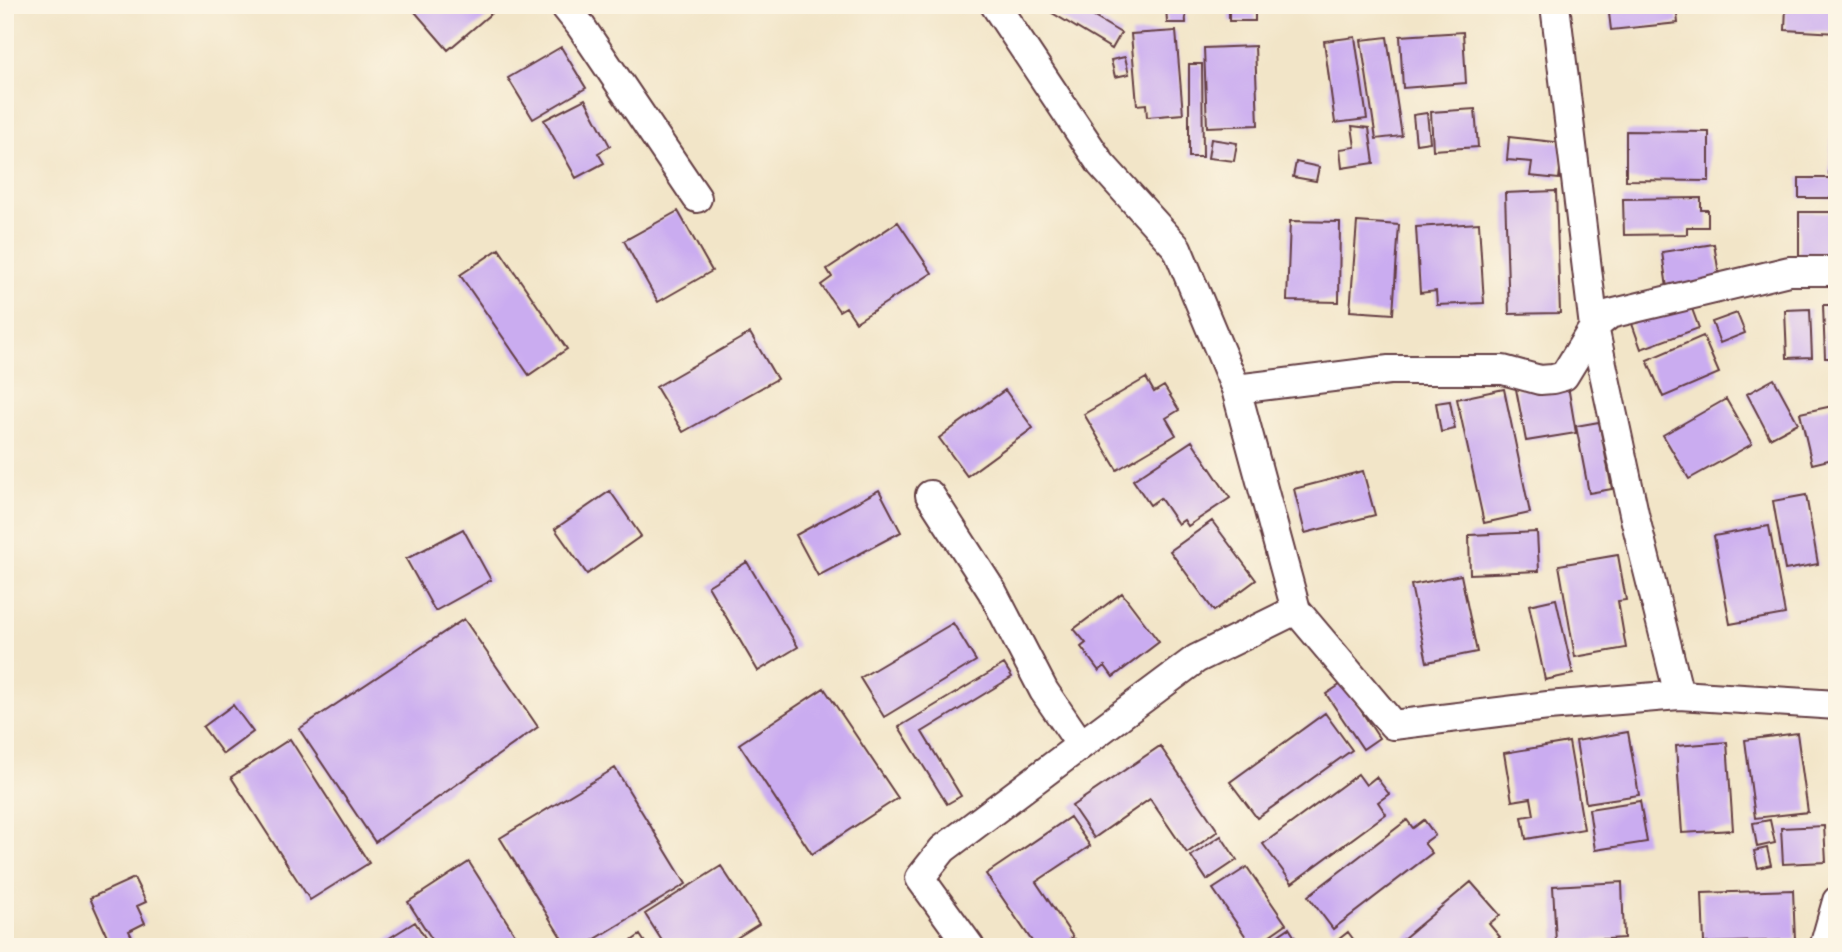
<svg xmlns="http://www.w3.org/2000/svg" width="1842" height="952" font-family="Alegreya,serif">
	<style>
		.building { fill: #caacf0 }
		.lines { fill: none; stroke-linecap: round; stroke-linejoin: round }
		.street-casing { stroke: #633d43; stroke-width: 32 }
		.street { stroke: #fff; stroke-width: 28 }
	</style>
	<rect width="100%" height="100%" fill="#fcf5e5"/>
	<filter id="ink" filterUnits="userSpaceOnUse"><feTurbulence type="fractalNoise" baseFrequency=".0143" numOctaves="2"/><feDisplacementMap in="SourceGraphic" scale="14" xChannelSelector="R" yChannelSelector="G"/><feConvolveMatrix kernelMatrix="1 2 1 2 8 2 1 2 1" color-interpolation-filters="sRGB"/></filter>
	<filter id="wash" filterUnits="userSpaceOnUse"><feTurbulence type="fractalNoise" baseFrequency=".00686" numOctaves="4" result="noise"/><feDisplacementMap in="SourceGraphic" scale="28" xChannelSelector="R" yChannelSelector="G"/><feGaussianBlur stdDeviation="1.57" result="paint"/><feColorMatrix in="noise" values="0 0 0 0 0 0 0 0 0 0 0 0 0 0 0 0 0 1.4 0 .05"/><feComposite in="paint" operator="in"/></filter>
	<g filter="url(#wash)">
		<rect width="100%" height="100%" fill="#f2e5c8"/>
		<g id="blocks">
			<path class="building" d="M 409,5 L 501,5 L 448,50 Z
				M 1039,5 L 1074,5 L 1121,33 L 1112,49 Z
				M 1166,5 L 1185,5 L 1186,23 L 1167,23 Z
				M 1229,5 L 1255,5 L 1255,21 L 1229,21 Z
				M 1608,5 L 1676,5 L 1678,23 L 1611,30 Z
				M 1786,5 L 1837,5 L 1837,33 L 1785,30 Z
				M 1176,31 L 1183,114 L 1147,117 L 1146,104 L 1137,105 L 1131,34 Z
				M 1463,32 L 1466,83 L 1403,88 L 1400,36 Z
				M 1355,37 L 1367,119 L 1335,123 L 1324,41 Z
				M 1387,37 L 1402,136 L 1376,139 L 1361,40 Z
				M 1255,46 L 1258,125 L 1207,127 L 1204,48 Z
				M 561,47 L 586,88 L 533,119 L 508,78 Z
				M 1125,57 L 1129,74 L 1115,77 L 1111,60 Z
				M 1189,64 L 1202,64 L 1203,157 L 1189,157 Z
				M 585,99 L 610,146 L 598,153 L 604,163 L 576,178 L 544,120 Z
				M 1475,109 L 1478,147 L 1433,150 L 1431,112 Z
				M 1427,113 L 1430,142 L 1416,144 L 1413,115 Z
				M 1352,126 L 1369,128 L 1374,163 L 1342,168 L 1340,149 L 1355,147 Z
				M 1832,128 L 1837,129 L 1837,174 L 1829,174 Z
				M 1626,131 L 1709,132 L 1709,181 L 1626,180 Z
				M 1509,137 L 1563,143 L 1559,179 L 1530,176 L 1532,162 L 1507,160 Z
				M 1211,139 L 1237,143 L 1234,161 L 1208,158 Z
				M 1296,162 L 1319,167 L 1316,181 L 1293,177 Z
				M 1799,178 L 1837,178 L 1837,198 L 1799,198 Z
				M 1556,191 L 1560,313 L 1509,314 L 1505,193 Z
				M 1701,198 L 1701,210 L 1708,210 L 1708,227 L 1687,227 L 1687,234 L 1624,235 L 1623,199 Z
				M 678,211 L 712,271 L 658,302 L 624,241 Z
				M 1799,212 L 1837,212 L 1837,260 L 1799,260 Z
				M 1290,221 L 1340,222 L 1339,302 L 1287,301 Z
				M 898,222 L 932,273 L 856,322 L 846,307 L 839,311 L 821,285 L 832,277 L 827,269 Z
				M 1357,222 L 1399,225 L 1393,314 L 1350,311 Z
				M 1479,223 L 1484,303 L 1437,305 L 1436,291 L 1420,293 L 1416,227 Z
				M 1714,244 L 1720,280 L 1667,288 L 1662,252 Z
				M 499,249 L 567,349 L 529,375 L 460,275 Z
				M 1688,298 L 1699,328 L 1641,349 L 1630,318 Z
				M 1823,305 L 1837,305 L 1837,358 L 1825,358 Z
				M 1810,309 L 1812,357 L 1787,358 L 1785,310 Z
				M 1737,313 L 1745,333 L 1720,343 L 1712,322 Z
				M 750,333 L 777,379 L 683,432 L 656,387 Z
				M 1703,336 L 1719,373 L 1663,397 L 1647,360 Z
				M 1146,378 L 1154,392 L 1164,386 L 1179,410 L 1166,418 L 1176,435 L 1117,470 L 1084,414 Z
				M 1774,379 L 1798,423 L 1770,438 L 1747,394 Z
				M 1567,380 L 1576,433 L 1526,441 L 1516,389 Z
				M 1504,389 L 1530,513 L 1484,523 L 1457,399 Z
				M 1005,390 L 1033,428 L 967,476 L 939,438 Z
				M 1726,399 L 1752,444 L 1689,479 L 1663,435 Z
				M 1450,401 L 1455,429 L 1441,432 L 1436,403 Z
				M 1837,405 L 1837,458 L 1812,464 L 1800,413 Z
				M 1599,422 L 1612,489 L 1589,493 L 1576,426 Z
				M 1192,441 L 1230,498 L 1188,526 L 1184,520 L 1178,524 L 1160,498 L 1150,505 L 1133,480 Z
				M 1363,471 L 1375,515 L 1305,533 L 1294,489 Z
				M 879,490 L 901,532 L 818,576 L 796,535 Z
				M 610,491 L 641,536 L 587,574 L 555,529 Z
				M 1806,495 L 1818,564 L 1785,570 L 1773,501 Z
				M 1212,521 L 1256,580 L 1214,611 L 1170,551 Z
				M 1769,526 L 1785,614 L 1730,624 L 1714,536 Z
				M 463,529 L 491,580 L 435,611 L 406,559 Z
				M 1537,532 L 1539,571 L 1470,574 L 1469,535 Z
				M 1618,555 L 1626,600 L 1618,601 L 1626,648 L 1575,657 L 1559,565 Z
				M 747,562 L 798,647 L 758,671 L 708,586 Z
				M 1461,575 L 1477,652 L 1427,662 L 1411,585 Z
				M 1122,593 L 1159,642 L 1113,677 L 1105,666 L 1099,671 L 1081,647 L 1086,643 L 1074,629 Z
				M 1556,599 L 1573,674 L 1545,680 L 1529,605 Z
				M 464,619 L 538,727 L 375,842 L 299,729 Z
				M 953,623 L 976,661 L 884,717 L 860,678 Z
				M 1004,664 L 1012,677 L 922,732 L 961,796 L 947,804 L 899,727 Z
				M 1343,683 L 1379,738 L 1363,749 L 1326,694 Z
				M 824,688 L 898,798 L 812,854 L 739,744 Z
				M 233,705 L 253,732 L 223,754 L 203,727 Z
				M 1325,713 L 1352,750 L 1257,818 L 1230,782 Z
				M 1628,732 L 1639,795 L 1586,803 L 1576,741 Z
				M 1797,733 L 1808,812 L 1755,818 L 1745,740 Z
				M 290,739 L 369,863 L 310,900 L 231,777 Z
				M 1569,742 L 1584,829 L 1526,839 L 1522,817 L 1534,815 L 1531,798 L 1512,801 L 1504,753 Z
				M 1727,742 L 1733,830 L 1682,833 L 1676,746 Z
				M 1160,746 L 1218,831 L 1187,853 L 1150,799 L 1094,838 L 1072,806 Z
				M 615,768 L 686,884 L 582,947 L 567,947 L 500,838 Z
				M 1358,774 L 1366,785 L 1376,777 L 1389,794 L 1378,802 L 1386,814 L 1292,883 L 1263,844 Z
				M 1640,801 L 1647,842 L 1595,850 L 1589,809 Z
				M 1070,817 L 1090,846 L 1036,882 L 1073,937 L 1058,947 L 1036,947 L 986,874 Z
				M 1407,820 L 1413,828 L 1424,820 L 1435,835 L 1424,843 L 1432,853 L 1333,929 L 1308,896 Z
				M 1770,820 L 1775,843 L 1757,847 L 1753,823 Z
				M 1824,826 L 1826,862 L 1783,864 L 1781,828 Z
				M 1221,836 L 1237,860 L 1207,880 L 1191,856 Z
				M 1767,848 L 1771,865 L 1758,868 L 1754,851 Z
				M 469,862 L 523,947 L 437,947 L 408,902 Z
				M 721,866 L 759,924 L 722,947 L 666,947 L 645,914 Z
				M 1247,867 L 1286,924 L 1253,947 L 1213,889 Z
				M 134,878 L 146,902 L 137,906 L 145,923 L 129,931 L 133,939 L 112,947 L 90,898 Z
				M 1471,882 L 1500,915 L 1489,924 L 1500,937 L 1488,947 L 1399,947 L 1397,944 Z
				M 1622,882 L 1624,938 L 1556,942 L 1553,886 Z
				M 1793,890 L 1795,940 L 1704,943 L 1702,893 Z
				M 415,922 L 431,947 L 375,947 Z
				M 1289,928 L 1301,947 L 1261,947 Z
				M 1348,932 L 1359,947 L 1329,947 Z
				M 640,935 L 648,947 L 623,947 Z
				M 1075,939 L 1080,947 L 1064,947 Z"/>
		</g>
	</g>
	<g filter="url(#ink)">
		<use href="#blocks" fill-opacity="0" stroke="#633d43" stroke-width="2"/>
		<g class="lines">
			<g class="street-casing">
				<path id="street" d="M 564,5 L 580,25 L 697,198
					M 1555,5 L 1594,327 L 1635,518 L 1679,695
					M 1236,389 L 1389,370 L 1503,370 L 1540,380 L 1553,379 L 1564,376 L 1594,327 L 1610,314 L 1789,271 L 1837,271
					M 930,495 L 992,591 L 1044,691 L 1081,745 L 1196,659 L 1296,610 L 1236,389 L 1177,248 L 1101,164 L 995,5
					M 1296,610 L 1393,725 L 1548,706 L 1679,695 L 1837,705
					M 970,947 L 920,878 L 943,849 L 1081,745
					M 1824,947 L 1837,901"/>
			</g>
			<use href="#street" class="street"/>
		</g>
	</g>
	<rect width="1842" height="952" fill="none" stroke="#fcf5e5" stroke-width="28"/>
</svg>
